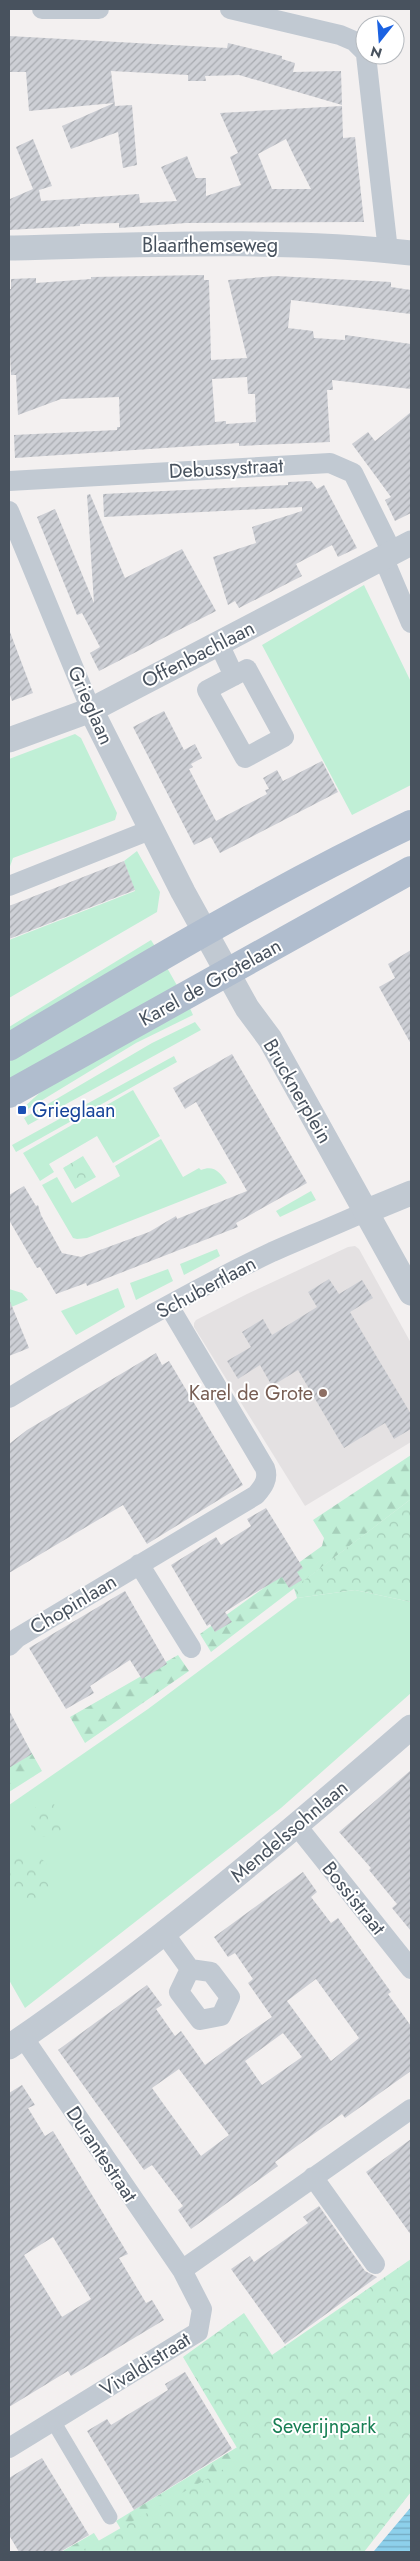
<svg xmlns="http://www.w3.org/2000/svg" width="420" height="2561" font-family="Jost,sans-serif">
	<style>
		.education { fill: #e4e1e2 }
		.grass { fill: #c0efd6 }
		.forest { fill: url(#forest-firs) }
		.park { fill: url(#park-crowns) }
		.water { fill: url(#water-rules) }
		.building { fill: url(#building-hatch); fill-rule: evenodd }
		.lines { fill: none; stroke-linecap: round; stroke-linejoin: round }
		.pedestrian { stroke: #c1c9d2; stroke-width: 15 }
		.minor { stroke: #c1c9d2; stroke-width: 20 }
		.tertiary { stroke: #c1c9d2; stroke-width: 25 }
		.primary { stroke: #b0bdce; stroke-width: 28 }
		.transit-dot { fill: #1a4fb4; stroke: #fff; stroke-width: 2 }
		.education-dot { fill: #8d6e63; stroke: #fff; stroke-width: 2 }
		.labels { text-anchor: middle; stroke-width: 4; stroke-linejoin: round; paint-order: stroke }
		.street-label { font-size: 20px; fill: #48525e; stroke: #fff }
		.transit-label { font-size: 20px; fill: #164399; stroke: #fff; text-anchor: start }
		.education-label { font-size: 20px; fill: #785e54; stroke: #fff; text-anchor: end }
		.park-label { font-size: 20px; fill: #187f54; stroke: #fff }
	</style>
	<defs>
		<pattern id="forest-firs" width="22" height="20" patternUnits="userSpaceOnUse" patternTransform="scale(1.25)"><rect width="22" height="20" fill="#c0efd6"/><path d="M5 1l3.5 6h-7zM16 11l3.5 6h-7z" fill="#a6cfba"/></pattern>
		<pattern id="park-crowns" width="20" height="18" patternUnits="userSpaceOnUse" patternTransform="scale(1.25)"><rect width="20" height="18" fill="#c0efd6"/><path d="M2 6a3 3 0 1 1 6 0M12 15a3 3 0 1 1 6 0" fill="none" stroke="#a6cfba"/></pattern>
		<pattern id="water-rules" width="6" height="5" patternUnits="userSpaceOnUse" patternTransform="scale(1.25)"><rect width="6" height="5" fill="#8dd0eb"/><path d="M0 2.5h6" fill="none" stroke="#75abc2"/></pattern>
		<pattern id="building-hatch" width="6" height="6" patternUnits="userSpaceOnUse" patternTransform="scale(1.25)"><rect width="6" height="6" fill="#cdcfd5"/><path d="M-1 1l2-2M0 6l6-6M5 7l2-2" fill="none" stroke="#a8abb0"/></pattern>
	</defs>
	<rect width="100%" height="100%" fill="#f3f0f0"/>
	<path class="education" d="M 355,1246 L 359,1249 L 411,1343 L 411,1442 L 305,1506 L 194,1327 L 194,1323 L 196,1320 L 247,1294 L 348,1247 Z"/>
	<path class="grass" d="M 364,585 L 411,682 L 411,785 L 352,815 L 262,645 Z
		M 75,734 L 81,738 L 117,813 L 115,820 L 13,858 L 9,869 L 9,759 Z
		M 137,851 L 160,892 L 157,912 L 9,998 L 9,940 L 135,891 L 124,861 Z
		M 151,940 L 156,948 L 9,1032 L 9,1027 Z
		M 166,966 L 179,989 L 9,1083 L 9,1061 Z
		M 189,1006 L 193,1015 L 136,1043 L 26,1110 L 24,1107 L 55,1079 Z
		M 195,1022 L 201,1030 L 28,1125 L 24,1118 L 152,1043 Z
		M 174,1056 L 177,1062 L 16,1152 L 12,1145 Z
		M 133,1090 L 160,1136 L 113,1163 L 97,1136 L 49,1164 L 54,1172 L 40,1181 L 23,1153 Z
		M 161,1139 L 183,1177 L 199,1168 L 201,1170 C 214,1165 220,1172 227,1183 L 87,1238 L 77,1239 L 73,1238 L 42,1185 L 57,1177 L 72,1203 L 120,1176 L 115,1166 Z
		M 311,1191 L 316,1200 L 280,1217 L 276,1211 Z
		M 217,1249 L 220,1256 L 184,1275 L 180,1264 Z
		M 168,1269 L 173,1281 L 136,1300 L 130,1283 Z
		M 118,1288 L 125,1307 L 76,1335 L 61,1311 Z
		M 9,1289 L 22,1293 L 28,1300 L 9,1308 Z
		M 355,1590 L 411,1602 L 411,1693 L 281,1808 L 25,2008 L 9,1980 L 9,1805 L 148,1709 L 297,1598 Z"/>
	<path class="forest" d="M 411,1455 L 411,1499 L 211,1652 L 200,1634 L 322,1546 L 324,1538 L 313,1520 Z
		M 178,1655 L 189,1671 L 85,1743 L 70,1717 Z
		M 26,1743 L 42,1771 L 9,1792 L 9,1754 Z
		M 239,2446 L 261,2483 L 125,2536 L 116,2521 Z
		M 94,2533 L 106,2552 L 61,2552 Z"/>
	<path class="park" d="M 83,1156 L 96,1177 L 75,1189 L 63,1168 Z
		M 411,1499 L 411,1602 L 355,1590 L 297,1598 L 294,1588 Z
		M30 1820a17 17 0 1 1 34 0a17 17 0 1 1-34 0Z
		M7 1877a22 22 0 1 1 44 0a22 22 0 1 1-44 0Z
		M 411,2259 L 411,2492 L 364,2552 L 79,2552 L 243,2458 L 183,2357 L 244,2313 L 272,2355 Z"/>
	<path class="water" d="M 411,2507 L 411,2552 L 373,2552 L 374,2551 Z"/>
	<path class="building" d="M 9,36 L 227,48 L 228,43 L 282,56 L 282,59 L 295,63 L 293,72 L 341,71 L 342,105 L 239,75 L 205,76 L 206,81 L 188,81 L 188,75 L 111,71 L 115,106 L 132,105 L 137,165 L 123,168 L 118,132 L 71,149 L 62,126 L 114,103 L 29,111 L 26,72 L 10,72 Z
		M 342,106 L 343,138 L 355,137 L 364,222 L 186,223 L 119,228 L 119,223 L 80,224 L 80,226 L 9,230 L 10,199 L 33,189 L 16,147 L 33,139 L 52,186 L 39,190 L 41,201 L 139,194 L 140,203 L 177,201 L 161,167 L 187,156 L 196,178 L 206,178 L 206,196 L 241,185 L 230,157 L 238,153 L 220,113 ZM 286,139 L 293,154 L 311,189 L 272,189 L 258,154 Z
		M 204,275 L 204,280 L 209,280 L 211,360 L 247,358 L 228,280 L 276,276 L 391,282 L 391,287 L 411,290 L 411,314 L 291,300 L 288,328 L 313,331 L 314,338 L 345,340 L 345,335 L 411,344 L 411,389 L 332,380 L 333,390 L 327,390 L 330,442 L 239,446 L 239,443 L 15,458 L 14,435 L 117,430 L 117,427 L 120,427 L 119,397 L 61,399 L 18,415 L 16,375 L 11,375 L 9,336 L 9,289 L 11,289 L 11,279 L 36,278 L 36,283 L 91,279 L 91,277 ZM 247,377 L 248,394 L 255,394 L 256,422 L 226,424 L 226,421 L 215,422 L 212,379 Z
		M 411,412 L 411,513 L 395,521 L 385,500 L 391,497 L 352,444 L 368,432 L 375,441 Z
		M 311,481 L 317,489 L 324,485 L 357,548 L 338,557 L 332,545 L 296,564 L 302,576 L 239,608 L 235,601 L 228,605 L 213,557 L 256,543 L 252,527 L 302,511 L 302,507 L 104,517 L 103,494 L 288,485 L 288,482 Z
		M 90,494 L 125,578 L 182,549 L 216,611 L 99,671 L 90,653 L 100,647 L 82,613 L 77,615 L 37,517 L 55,509 L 94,603 L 87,495 Z
		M 10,632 L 33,693 L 12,701 L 9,692 Z
		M 164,711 L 184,750 L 195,744 L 202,758 L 191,764 L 193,767 L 189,769 L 216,821 L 267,794 L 265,790 L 269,789 L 263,778 L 277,770 L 283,781 L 322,761 L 338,792 L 220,853 L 211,837 L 194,845 L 133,727 Z
		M 124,861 L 135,890 L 9,939 L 9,906 Z
		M 411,950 L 411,1044 L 379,987 L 395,978 L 388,964 Z
		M 232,1054 L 307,1183 L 236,1223 L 238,1227 L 87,1286 L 86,1283 L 56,1294 L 40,1267 L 37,1268 L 9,1220 L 9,1195 L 24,1186 L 36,1206 L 38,1205 L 41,1215 L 62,1253 L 81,1257 L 149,1232 L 176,1216 L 177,1219 L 247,1191 L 196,1102 L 185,1109 L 173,1088 Z
		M 329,1279 L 339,1294 L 362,1280 L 373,1298 L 350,1312 L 411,1414 L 411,1429 L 394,1439 L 385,1423 L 344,1448 L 298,1370 L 272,1386 L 260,1365 L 238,1379 L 227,1361 L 251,1347 L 242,1332 L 263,1319 L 272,1335 L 317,1307 L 308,1292 Z
		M 9,1299 L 29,1348 L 9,1356 Z
		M 156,1353 L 162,1365 L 169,1361 L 243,1485 L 147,1544 L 123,1505 L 9,1573 L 9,1444 L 27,1430 Z
		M 266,1508 L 303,1568 L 297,1572 L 302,1580 L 289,1588 L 282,1577 L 253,1594 L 225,1612 L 232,1622 L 215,1632 L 210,1624 L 207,1626 L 171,1565 L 216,1537 L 221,1545 L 251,1526 L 247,1519 Z
		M 125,1591 L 167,1664 L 142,1679 L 130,1660 L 90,1686 L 94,1693 L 66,1709 L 29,1648 Z
		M 9,1710 L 32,1754 L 9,1768 Z
		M 411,1770 L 411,1931 L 392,1908 L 397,1904 L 369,1870 L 371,1868 L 339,1832 Z
		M 303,1872 L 317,1892 L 311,1897 L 331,1923 L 338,1918 L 391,1992 L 388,1994 L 411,2026 L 411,2071 L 345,2118 L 342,2114 L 308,2138 L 275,2162 L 278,2166 L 191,2229 L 178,2210 L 183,2206 L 152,2165 L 144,2170 L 58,2050 L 147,1985 L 162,2005 L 156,2009 L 175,2036 L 181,2031 L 205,2065 L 253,2030 L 272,2017 L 248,1983 L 253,1979 L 235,1953 L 228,1957 L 214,1937 ZM 316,1979 L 359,2038 L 331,2061 L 287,2001 ZM 283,2033 L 302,2057 L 262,2085 L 245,2061 ZM 179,2069 L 229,2135 L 201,2156 L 152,2088 Z
		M 22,2085 L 35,2105 L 28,2108 L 45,2136 L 53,2131 L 128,2254 L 119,2258 L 146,2303 L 152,2300 L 164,2320 L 71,2376 L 68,2371 L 9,2407 L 9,2093 ZM 53,2237 L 91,2299 L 62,2317 L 24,2255 Z
		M 411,2139 L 411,2235 L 366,2172 Z
		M 319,2206 L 365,2271 L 377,2277 L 285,2344 L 231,2269 L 250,2256 L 254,2262 L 308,2223 L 303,2217 Z
		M 185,2372 L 232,2449 L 134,2510 L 87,2431 L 107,2419 L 111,2425 L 168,2390 L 165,2384 Z
		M 42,2458 L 89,2535 L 60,2552 L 19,2552 L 9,2535 L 9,2478 Z"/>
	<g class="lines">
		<path class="pedestrian" d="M 53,2421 L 110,2517"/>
		<path class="minor" d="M 42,9 L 99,9
			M 230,9 L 340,35 L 354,41 L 365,52
			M 366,55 L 388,251
			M 9,481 L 330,463 L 353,473 L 392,552
			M 9,511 L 91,710
			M 383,557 L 411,623
			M 219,644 L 234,676
			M 247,669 L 284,737 L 245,758 L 207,690 Z
			M 9,886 L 150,830
			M 9,1398 C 94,1346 182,1295 272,1252 C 304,1238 336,1225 367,1211
			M 139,1564 L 191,1648
			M 9,1646 L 17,1638 L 256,1495 C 263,1487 269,1479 265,1468 L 169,1306
			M 297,1826 L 411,1969
			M 164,1933 L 190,1969 L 179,1992 L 200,2020 L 221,2016 L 230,1997 L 211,1972 L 190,1969
			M 23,2037 L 182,2270
			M 313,2177 L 375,2264
			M 9,2448 L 198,2332 L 202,2309 L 182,2270 L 411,2109"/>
		<path class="tertiary" d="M 9,248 C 143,245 278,238 411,253
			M 91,710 L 183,892 L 247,1008 L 270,1039 L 411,1293
			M 9,740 L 91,710 L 411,543
			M 367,1211 L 411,1193
			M 9,2047 C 151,1950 282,1839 411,1727"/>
		<path class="primary" d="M 9,1047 C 141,968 272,890 411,824
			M 9,1094 L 411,870"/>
	</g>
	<rect class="transit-dot" x="17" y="1105" width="10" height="10" rx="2.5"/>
	<circle class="education-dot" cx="323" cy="1393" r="5"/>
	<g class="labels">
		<g class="street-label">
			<text x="210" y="252">Blaarthemseweg</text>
			<text transform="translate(226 468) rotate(-3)" y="7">Debussystraat</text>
			<text transform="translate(198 654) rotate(-27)" y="7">Offenbachlaan</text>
			<text transform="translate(91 705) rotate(66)" y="7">Grieglaan</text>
			<text transform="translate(210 982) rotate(-29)" y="7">Karel de Grotelaan</text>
			<text transform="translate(298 1091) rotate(60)" y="7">Brucknerplein</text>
			<text transform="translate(206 1287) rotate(-28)" y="7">Schubertlaan</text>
			<text transform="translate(73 1604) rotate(-31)" y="7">Chopinlaan</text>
			<text transform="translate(289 1831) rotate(-40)" y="7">Mendelssohnlaan</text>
			<text transform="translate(354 1898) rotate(51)" y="7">Bossistraat</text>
			<text transform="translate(102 2154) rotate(56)" y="7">Durantestraat</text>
			<text transform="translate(145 2364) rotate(-32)" y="7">Vivaldistraat</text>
		</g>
		<g class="transit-label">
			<text x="32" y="1117">Grieglaan</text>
		</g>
		<g class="education-label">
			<text x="313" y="1400">Karel de Grote</text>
		</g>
		<g class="park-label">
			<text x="324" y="2433">Severijnpark</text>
		</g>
	</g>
	<rect width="420" height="2561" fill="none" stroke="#48525e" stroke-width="20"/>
	<g transform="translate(380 40) rotate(197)"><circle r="24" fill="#ffffff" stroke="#b6babf"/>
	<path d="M0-4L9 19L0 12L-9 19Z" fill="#1b62e2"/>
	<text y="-8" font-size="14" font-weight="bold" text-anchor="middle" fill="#48525e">N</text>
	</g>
</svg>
